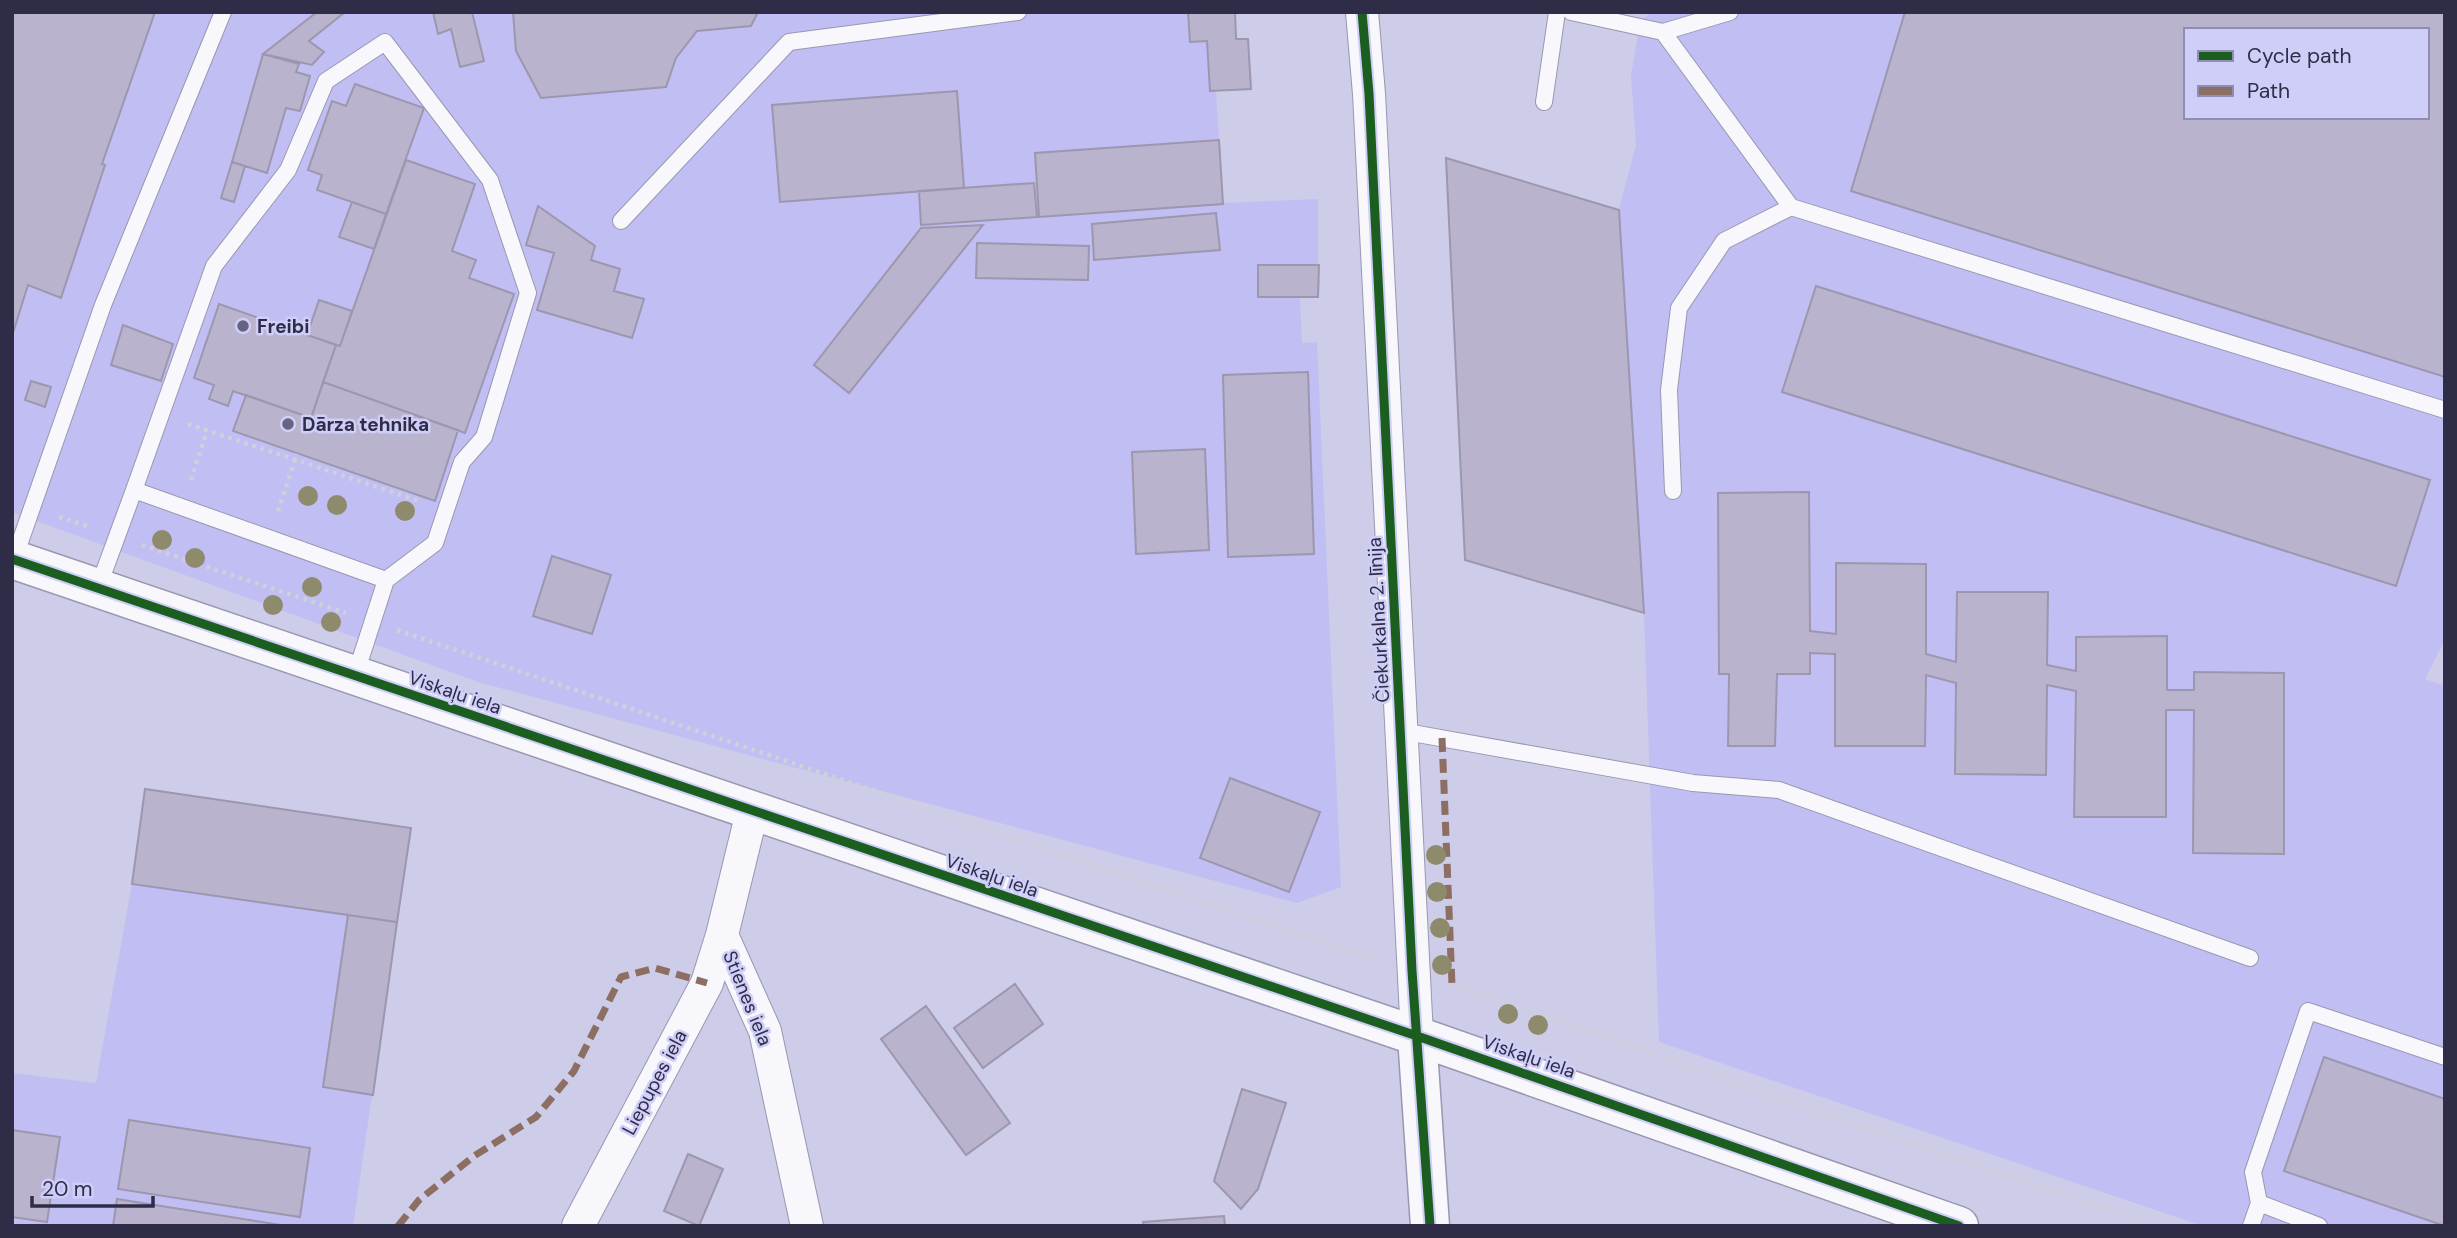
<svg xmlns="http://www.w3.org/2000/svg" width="2457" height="1238" font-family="'DM Sans',sans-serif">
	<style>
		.built { fill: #c1bef4; fill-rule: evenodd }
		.building { fill: #bab3cd; stroke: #9d96af; stroke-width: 2; fill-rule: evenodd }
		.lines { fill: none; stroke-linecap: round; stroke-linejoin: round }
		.lane-casing { stroke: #9997b0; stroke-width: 18 }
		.street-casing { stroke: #9997b0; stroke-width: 34 }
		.secondary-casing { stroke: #9997b0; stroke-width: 41 }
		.path { stroke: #d0d0d9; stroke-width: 4.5; stroke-dasharray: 3.5 5; stroke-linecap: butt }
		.lane { stroke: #f8f7fc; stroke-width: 16 }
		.street { stroke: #f8f7fc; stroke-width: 32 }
		.secondary { stroke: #f8f7fc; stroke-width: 38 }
		.quiet { stroke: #8d6e63; stroke-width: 7; stroke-dasharray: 14 7; stroke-linecap: butt }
		.cycleway-casing { stroke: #cfcef8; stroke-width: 13 }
		.cycleway { stroke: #1b5e20; stroke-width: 9 }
		.tree { fill: #8e8b6d }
		.poi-dot { fill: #666480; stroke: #cfcef8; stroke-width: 2.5 }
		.labels { text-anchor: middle; stroke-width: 5; stroke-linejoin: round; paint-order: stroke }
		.poi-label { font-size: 19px; font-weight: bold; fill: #2e2c47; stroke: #cfcef8; text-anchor: start }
		.street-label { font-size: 19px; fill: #2e2c47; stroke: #cfcef8 }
	</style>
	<rect width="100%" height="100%" fill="#cdcce9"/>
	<path class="built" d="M 12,12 L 1235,12 L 1237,39 L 1251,89 L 1216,91 L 1223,203 L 1318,199 L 1318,297 L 1300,297 L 1302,343 L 1317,342 L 1341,887 L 1297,903 L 478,682 L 12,512 Z
		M 1651,12 L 2445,12 L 2445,639 L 2425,679 L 2445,686 L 2445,1226 L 2203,1226 L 1659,1042 L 1644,613 L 1465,560 L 1446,158 L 1619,209 L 1636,145 L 1631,76 L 1640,22 ZM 2186,30 L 2427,30 L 2427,117 L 2186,117 Z
		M 145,789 L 411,828 L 353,1226 L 12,1226 L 12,1073 L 96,1083 L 132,884 Z"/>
	<path class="building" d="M 12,12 L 155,12 L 102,164 L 105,165 L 61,298 L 28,285 L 12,336 Z
		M 317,12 L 345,12 L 309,41 L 324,52 L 312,65 L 263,54 Z
		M 433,12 L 472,12 L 484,61 L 460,67 L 451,29 L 438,34 Z
		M 513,12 L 758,12 L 751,26 L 697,31 L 676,58 L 666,87 L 541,98 L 516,51 Z
		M 1188,12 L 1235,12 L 1236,39 L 1248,39 L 1251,89 L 1210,91 L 1207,41 L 1190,42 Z
		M 1905,12 L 2445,12 L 2445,377 L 1851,191 ZM 2186,30 L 2427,30 L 2427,117 L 2186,117 Z
		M 263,54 L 299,64 L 296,72 L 310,76 L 300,111 L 286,108 L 267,173 L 232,162 Z
		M 355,84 L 424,108 L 386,214 L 317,190 L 322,175 L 308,170 L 332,101 L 346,106 Z
		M 957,91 L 964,188 L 780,202 L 772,105 Z
		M 1219,140 L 1223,204 L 1039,217 L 1035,153 Z
		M 1446,158 L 1619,210 L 1644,613 L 1465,560 Z
		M 406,160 L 475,184 L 452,251 L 476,260 L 469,278 L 514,294 L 465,433 L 323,382 L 336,345 L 340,346 Z
		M 232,162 L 245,166 L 234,202 L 221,198 Z
		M 1034,183 L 1037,217 L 921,225 L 919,191 Z
		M 352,202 L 386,214 L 374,249 L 339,237 Z
		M 538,206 L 595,246 L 591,260 L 620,269 L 614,291 L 644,299 L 632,338 L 537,310 L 554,253 L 526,245 Z
		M 1216,213 L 1220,250 L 1094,260 L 1092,224 Z
		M 983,225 L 849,393 L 814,365 L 921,228 Z
		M 977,243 L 1089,246 L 1088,280 L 976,278 Z
		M 1258,265 L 1319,265 L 1318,297 L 1258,297 Z
		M 1816,286 L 2430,480 L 2396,586 L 1782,392 Z
		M 319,300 L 352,311 L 340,346 L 307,335 Z
		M 219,304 L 336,345 L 311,418 L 233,391 L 228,406 L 209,399 L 214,385 L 194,378 Z
		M 123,325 L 173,344 L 161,381 L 111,365 Z
		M 1308,372 L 1314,554 L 1228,557 L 1223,375 Z
		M 31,381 L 51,387 L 45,407 L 25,400 Z
		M 323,382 L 458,430 L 435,501 L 233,431 L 246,395 L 311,418 Z
		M 1205,449 L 1209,550 L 1136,554 L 1132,452 Z
		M 1809,492 L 1810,631 L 1836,634 L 1836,563 L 1926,564 L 1926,654 L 1956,662 L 1957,592 L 2048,592 L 2047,665 L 2076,671 L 2076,637 L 2167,636 L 2167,690 L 2194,690 L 2194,672 L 2284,673 L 2284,854 L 2193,853 L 2194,710 L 2166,710 L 2166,817 L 2074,817 L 2076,691 L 2047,685 L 2046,775 L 1955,774 L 1956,683 L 1926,675 L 1925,746 L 1835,746 L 1835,654 L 1810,653 L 1810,674 L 1777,674 L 1775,746 L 1728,746 L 1729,674 L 1719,674 L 1718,493 Z
		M 552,556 L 611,575 L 592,634 L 533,616 Z
		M 1230,778 L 1320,812 L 1289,892 L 1200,858 Z
		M 145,789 L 411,828 L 397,922 L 132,884 Z
		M 348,915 L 397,922 L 373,1095 L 323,1087 Z
		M 1015,984 L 1043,1024 L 983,1068 L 954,1028 Z
		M 926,1006 L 1010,1123 L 966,1155 L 881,1039 Z
		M 2324,1057 L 2445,1099 L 2445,1226 L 2284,1171 Z
		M 1242,1089 L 1286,1103 L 1258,1189 L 1241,1209 L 1214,1181 Z
		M 129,1120 L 310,1148 L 300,1217 L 118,1189 Z
		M 12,1130 L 60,1137 L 47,1222 L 12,1217 Z
		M 688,1154 L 723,1169 L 699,1226 L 664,1211 Z
		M 117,1199 L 287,1226 L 113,1226 Z
		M 1224,1216 L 1225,1226 L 1144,1226 L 1143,1222 Z"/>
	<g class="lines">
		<g class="lane-casing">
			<path id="lane" d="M 1571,12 L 1663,32 L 1791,207 L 2445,410
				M 1663,32 L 1730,12
				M 1544,102 L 1557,12
				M 621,221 L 789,42 L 1018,12
				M 134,490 L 214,266 L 288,170 L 326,81 L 385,42 L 490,180 L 528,293 L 484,437 L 462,462 L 435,543 L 386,580
				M 1673,491 L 1669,390 L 1679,308 L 1724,241 L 1791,207
				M 13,562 L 103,305 L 223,12
				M 98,588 L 134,490 L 386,580 L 355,676
				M 1401,731 L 1693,783 L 1779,790 L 2250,958
				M 2259,1203 L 2253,1172 L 2308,1011 L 2445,1057
				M 2251,1226 L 2259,1203 L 2319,1226"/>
		</g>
		<g class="street-casing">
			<path id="street" d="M 1362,12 L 1369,94 L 1417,1036
				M 752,812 L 722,935 L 765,1031 L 807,1226
				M 578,1226 L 707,983 L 722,935"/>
		</g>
		<g class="secondary-casing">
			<path id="secondary" d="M 12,559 L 1417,1036 L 1959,1226
				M 1417,1036 L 1430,1226"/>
		</g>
		<path class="path" d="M 188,424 L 419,501
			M 191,480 L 207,431
			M 278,511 L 297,454
			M 59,517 L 90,527
			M 142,545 L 346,613
			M 397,630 L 1378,960
			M 1449,984 L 2157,1226"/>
		<use href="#lane" class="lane"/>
		<use href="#street" class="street"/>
		<use href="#secondary" class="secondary"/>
		<path class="quiet" d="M 1442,738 L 1452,985
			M 398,1226 L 419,1200 L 474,1156 L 536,1117 L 574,1071 L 621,977 L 655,968 L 707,983"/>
		<g class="cycleway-casing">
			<path id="cycleway" d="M 1362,12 L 1369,94 L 1412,971 L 1430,1226
				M 12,559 L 1417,1036 L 1959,1226"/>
		</g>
		<use href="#cycleway" class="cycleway"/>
	</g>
	<g class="tree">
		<circle cx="308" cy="496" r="10"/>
		<circle cx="337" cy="505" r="10"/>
		<circle cx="405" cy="511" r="10"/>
		<circle cx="162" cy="540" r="10"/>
		<circle cx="195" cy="558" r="10"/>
		<circle cx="312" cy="587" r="10"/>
		<circle cx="273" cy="605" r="10"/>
		<circle cx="331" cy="622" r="10"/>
		<circle cx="1436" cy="855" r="10"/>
		<circle cx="1437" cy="892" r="10"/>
		<circle cx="1440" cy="928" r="10"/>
		<circle cx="1442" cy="965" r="10"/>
		<circle cx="1508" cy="1014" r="10"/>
		<circle cx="1538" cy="1025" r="10"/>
	</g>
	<g class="poi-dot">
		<circle cx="243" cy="326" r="7"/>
		<circle cx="288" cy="424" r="7"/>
	</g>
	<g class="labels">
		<g class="poi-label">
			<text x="257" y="333">Freibi</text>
			<text x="302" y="431">Dārza tehnika</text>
		</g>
		<g class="street-label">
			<text transform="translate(1378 620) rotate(-93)" y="7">Čiekurkalna 2. līnija</text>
			<text transform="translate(455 692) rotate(19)" y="7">Viskaļu iela</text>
			<text transform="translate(992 875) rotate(19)" y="7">Viskaļu iela</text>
			<text transform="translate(748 998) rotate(68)" y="7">Stienes iela</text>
			<text transform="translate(1529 1056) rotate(19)" y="7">Viskaļu iela</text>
			<text transform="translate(654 1082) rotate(-62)" y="7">Liepupes iela</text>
		</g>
	</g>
	<rect width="2457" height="1238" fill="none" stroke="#2e2c47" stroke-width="28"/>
	<rect x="2184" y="28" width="245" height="91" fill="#cfcef8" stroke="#8f8db1" stroke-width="2"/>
	<rect x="2198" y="51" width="35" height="10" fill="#1b5e20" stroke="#8f8db1" stroke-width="2"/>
	<text x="2247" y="63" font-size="21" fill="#2e2c47">Cycle path</text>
	<rect x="2198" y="86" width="35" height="10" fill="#8d6e63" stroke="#8f8db1" stroke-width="2"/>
	<text x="2247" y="98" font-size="21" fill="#2e2c47">Path</text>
	<path d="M32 1196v10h121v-10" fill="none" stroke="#2e2c47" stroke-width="3.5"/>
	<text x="42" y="1196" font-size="21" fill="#2e2c47" stroke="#cfcef8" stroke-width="5" paint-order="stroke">20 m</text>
</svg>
